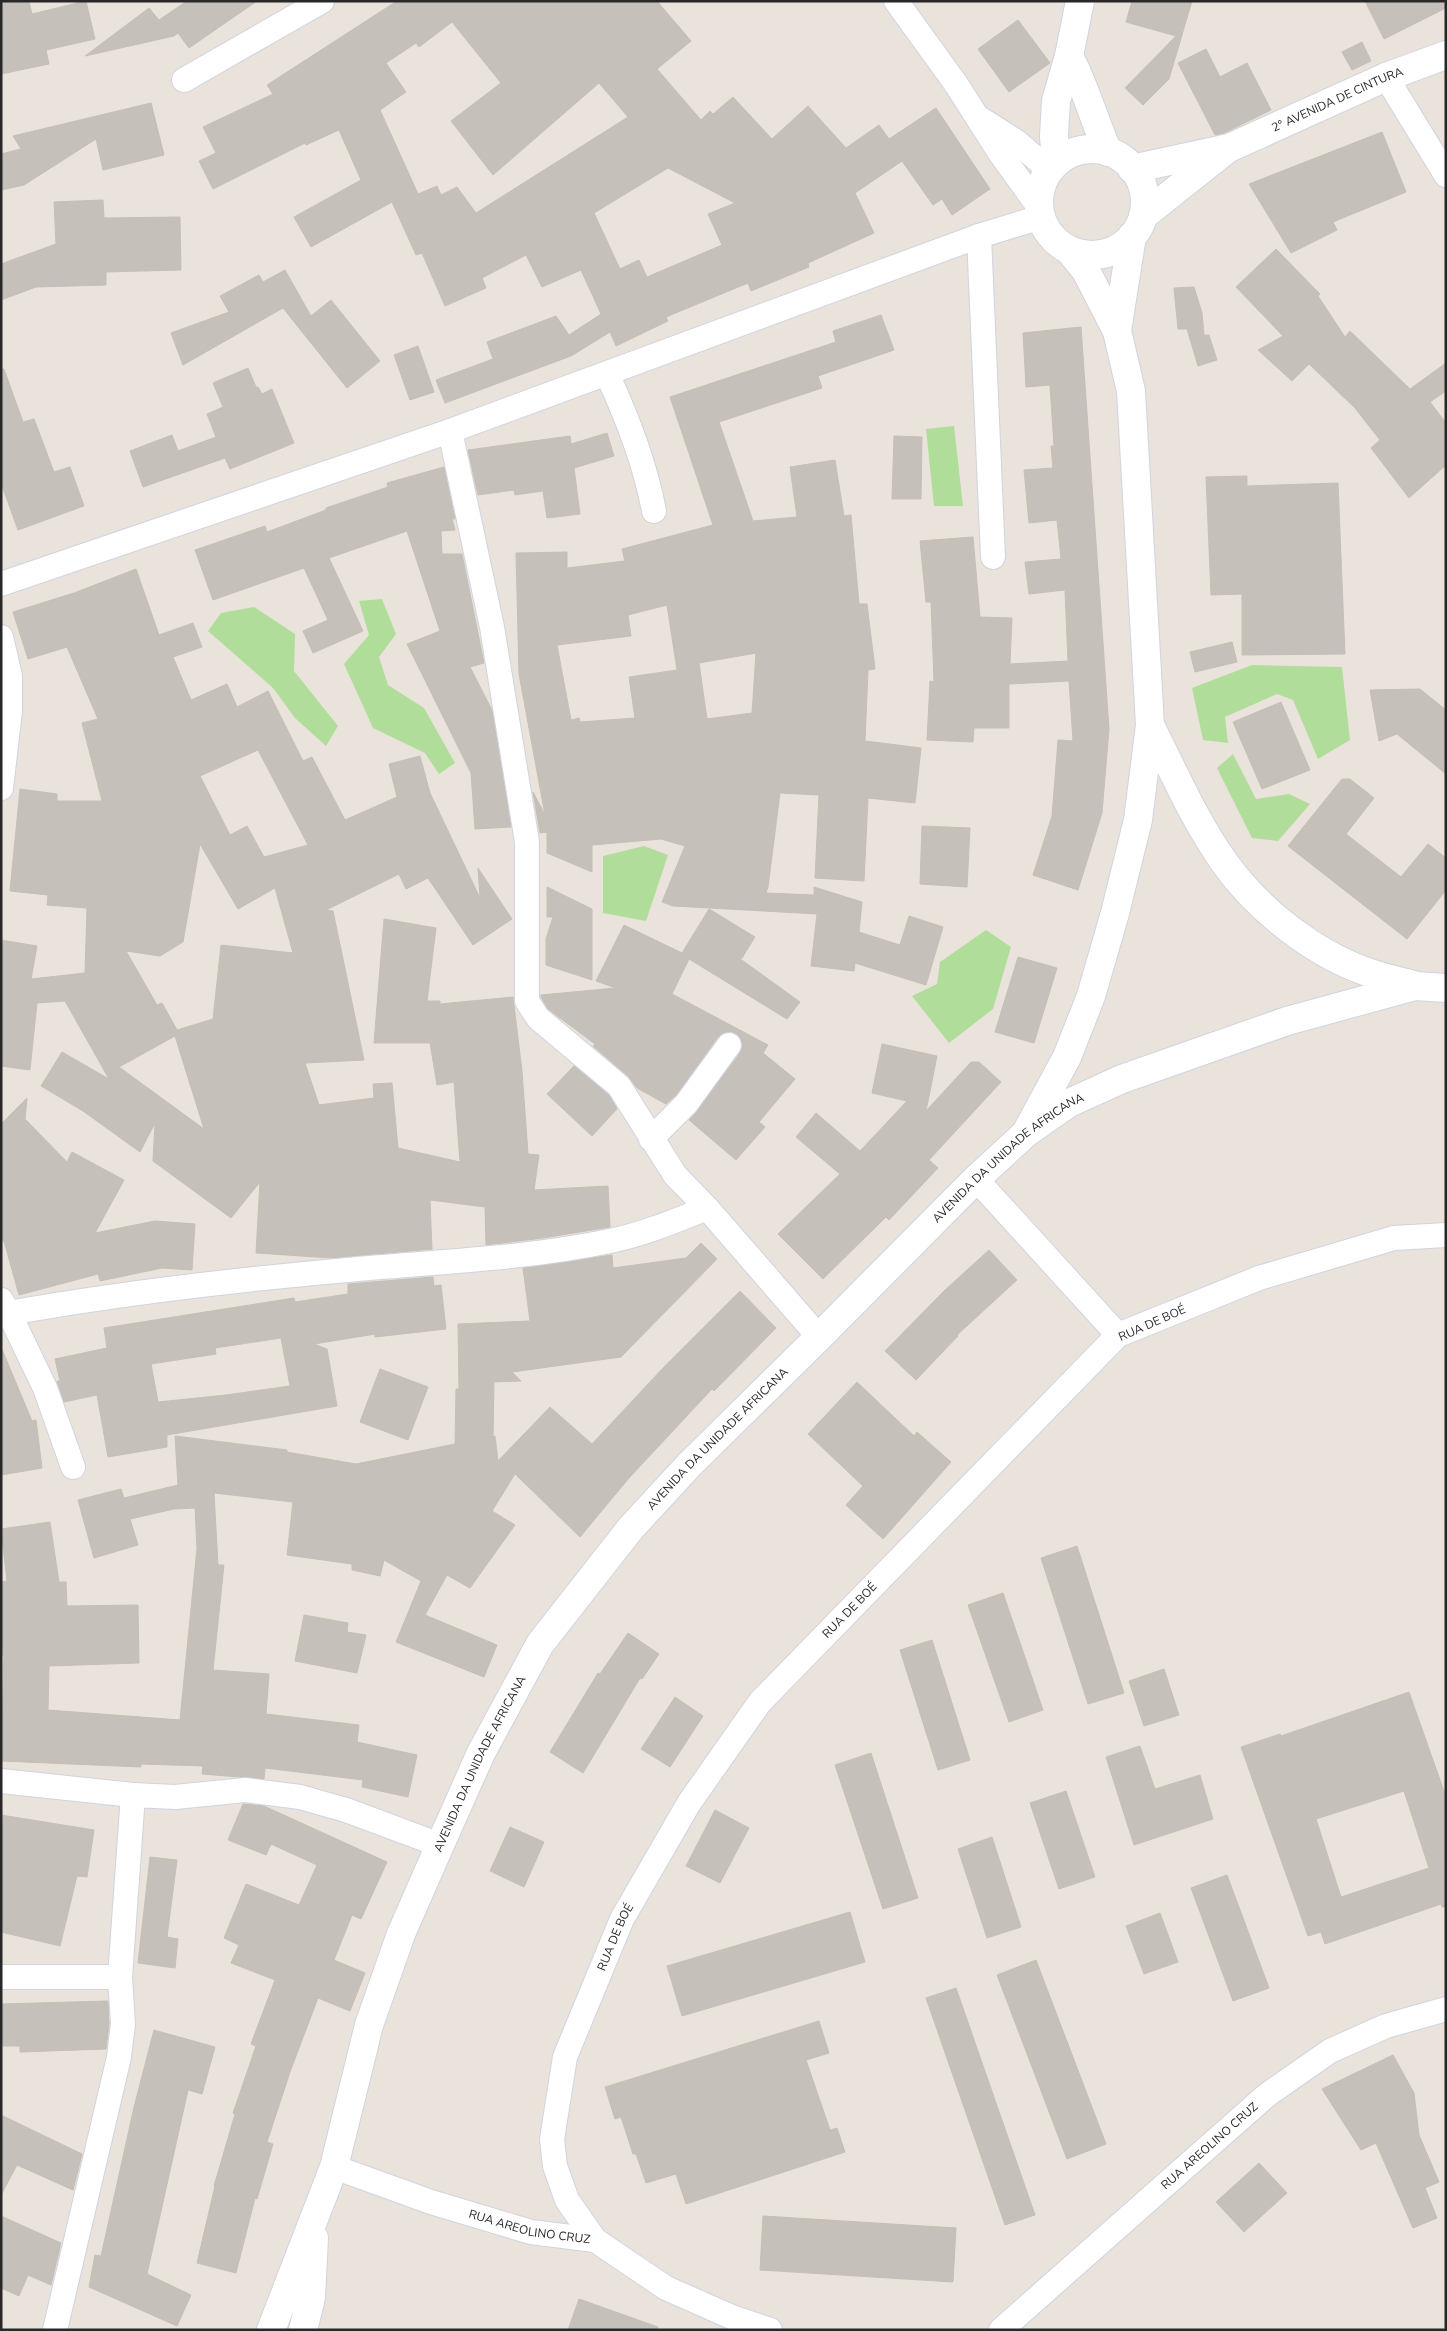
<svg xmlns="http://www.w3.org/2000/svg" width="1447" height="2331" font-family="'Nunito Sans',sans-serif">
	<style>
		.green { fill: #b1dd9b }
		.building { fill: #c5c0ba; stroke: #c5bfb5; fill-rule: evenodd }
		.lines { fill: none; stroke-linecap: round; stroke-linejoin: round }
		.street-casing { stroke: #d0d3e0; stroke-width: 26 }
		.secondary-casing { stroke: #d0d3e0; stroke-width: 30 }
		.street { stroke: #fff; stroke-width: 24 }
		.secondary { stroke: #fff; stroke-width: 28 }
		.labels { text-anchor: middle; stroke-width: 4; stroke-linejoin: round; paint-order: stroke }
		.street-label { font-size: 12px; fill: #282828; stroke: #fff }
	</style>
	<rect width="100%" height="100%" fill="#eae3db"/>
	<path class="green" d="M 954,426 L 963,506 L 934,506 L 926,429 Z
		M 382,599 L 396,634 L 379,657 L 388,685 L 424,708 L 455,763 L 439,774 L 425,753 L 373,728 L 344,664 L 369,635 L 359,601 Z
		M 254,607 L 295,634 L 294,671 L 338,726 L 326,746 L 295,718 L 273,688 L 208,631 L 221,613 Z
		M 1252,665 L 1342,667 L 1350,740 L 1318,759 L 1293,700 L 1277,694 L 1225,717 L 1228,743 L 1203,740 L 1192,688 Z
		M 1233,754 L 1256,799 L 1289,794 L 1310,804 L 1278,841 L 1252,838 L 1217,768 Z
		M 644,846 L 668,855 L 646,921 L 603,913 L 603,856 Z
		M 986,930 L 1011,947 L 993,1009 L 949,1043 L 912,996 L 937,984 L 940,962 Z"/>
	<path class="building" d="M 1,1 L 29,1 L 32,14 L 86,1 L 95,39 L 46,50 L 49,64 L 1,74 Z
		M 187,1 L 257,1 L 189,48 L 178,33 L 174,36 L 85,56 L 149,8 L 159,20 Z
		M 397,1 L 657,1 L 691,41 L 657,69 L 701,120 L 710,111 L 713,114 L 733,97 L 772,139 L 808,106 L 846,148 L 879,125 L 889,139 L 936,108 L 990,189 L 952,215 L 942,199 L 933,205 L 902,161 L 855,193 L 874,233 L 808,263 L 809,267 L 751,291 L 748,283 L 666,317 L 668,321 L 616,346 L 610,332 L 571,356 L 445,403 L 436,380 L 493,359 L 487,342 L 556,316 L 569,335 L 601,314 L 581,270 L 542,287 L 526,255 L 482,278 L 486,288 L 445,306 L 422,253 L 416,255 L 392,202 L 311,247 L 294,217 L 361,180 L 339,130 L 306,145 L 305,143 L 213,189 L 199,161 L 216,153 L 203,127 L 273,94 L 267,85 ZM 452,22 L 501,83 L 451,121 L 493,175 L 599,83 L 628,117 L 476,213 L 457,187 L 441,195 L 437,186 L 418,194 L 380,110 L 406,92 L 386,63 L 416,43 L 419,47 ZM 668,168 L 735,203 L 708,214 L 722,245 L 647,277 L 639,260 L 620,269 L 594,213 Z
		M 1132,1 L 1192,1 L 1169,79 L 1143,105 L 1125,88 L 1176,36 L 1126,22 Z
		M 1365,1 L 1446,1 L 1446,8 L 1384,39 Z
		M 1018,20 L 1050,63 L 1009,92 L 978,49 Z
		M 1362,42 L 1371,61 L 1352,70 L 1342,52 Z
		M 1206,49 L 1220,77 L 1247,63 L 1271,110 L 1224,133 L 1215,135 L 1178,63 Z
		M 151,103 L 164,155 L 103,170 L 96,139 L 24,185 L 1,190 L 1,154 L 21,149 L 13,136 Z
		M 1382,132 L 1406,192 L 1333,222 L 1337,230 L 1291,253 L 1249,184 Z
		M 103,200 L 104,218 L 180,217 L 181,270 L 106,272 L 106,285 L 36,287 L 1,300 L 1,264 L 56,244 L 54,202 Z
		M 1276,249 L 1320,294 L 1318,296 L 1345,337 L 1350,331 L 1410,389 L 1446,363 L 1446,391 L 1430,402 L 1446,423 L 1446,465 L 1409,498 L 1371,448 L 1380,440 L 1355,408 L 1309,364 L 1292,381 L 1258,350 L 1283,336 L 1236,287 Z
		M 285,270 L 311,316 L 331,300 L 380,361 L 347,388 L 283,308 L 183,365 L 171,333 L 229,312 L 220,296 L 259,275 L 263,282 Z
		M 1194,287 L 1202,313 L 1204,335 L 1209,335 L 1217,360 L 1198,366 L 1187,329 L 1178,329 L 1174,288 Z
		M 881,315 L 894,350 L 818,376 L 822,388 L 719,422 L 753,521 L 797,517 L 790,467 L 835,460 L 844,516 L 851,515 L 859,604 L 867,604 L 875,669 L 868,670 L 865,741 L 921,748 L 915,803 L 868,798 L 864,881 L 815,878 L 819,795 L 780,793 L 768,887 L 766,893 L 814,895 L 814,887 L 862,902 L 859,932 L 900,945 L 909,916 L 943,927 L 926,985 L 855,963 L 854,971 L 811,966 L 817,914 L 673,906 L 662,902 L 685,846 L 661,839 L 592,845 L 592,872 L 547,853 L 547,832 L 540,833 L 533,792 L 545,815 L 519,674 L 516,553 L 567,552 L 567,568 L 625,561 L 622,549 L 713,525 L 670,397 L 836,342 L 833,331 ZM 667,605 L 677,670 L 629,677 L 635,718 L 580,722 L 579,718 L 571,720 L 557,645 L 631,636 L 628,615 ZM 756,653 L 752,713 L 707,719 L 699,663 Z
		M 1081,327 L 1109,729 L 1102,813 L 1078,890 L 1033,875 L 1052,816 L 1058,740 L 1073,741 L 1069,681 L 1009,684 L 1009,728 L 974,728 L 973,742 L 927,740 L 930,681 L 934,682 L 931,602 L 926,602 L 920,541 L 973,537 L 980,617 L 1012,618 L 1010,664 L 1068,661 L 1065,590 L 1029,594 L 1025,562 L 1061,559 L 1057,520 L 1029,523 L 1024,470 L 1053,468 L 1051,446 L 1054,446 L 1050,385 L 1026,387 L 1023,333 Z
		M 418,346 L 434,392 L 410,400 L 394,355 Z
		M 248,368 L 256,387 L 258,387 L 262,394 L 272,389 L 294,443 L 230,469 L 225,458 L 143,487 L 130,451 L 172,435 L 178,451 L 216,437 L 207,414 L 223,407 L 213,383 Z
		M 1,369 L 4,369 L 23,422 L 34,419 L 54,472 L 70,467 L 84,506 L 18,530 L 1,483 Z
		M 607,433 L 614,456 L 574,468 L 580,514 L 547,518 L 543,491 L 515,495 L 514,490 L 478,495 L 468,450 L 570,436 L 571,444 Z
		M 894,436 L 922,437 L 921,499 L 892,499 Z
		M 444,467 L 455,519 L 452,519 L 455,530 L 441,531 L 442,554 L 462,554 L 484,663 L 470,667 L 492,710 L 511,827 L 475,829 L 471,773 L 407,644 L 440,631 L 407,531 L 329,558 L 363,631 L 313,653 L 303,631 L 328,620 L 304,568 L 213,600 L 195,550 L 265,526 L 267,532 L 326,510 L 326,508 L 388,487 L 387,483 Z
		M 1247,476 L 1247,486 L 1338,483 L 1345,654 L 1242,655 L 1242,594 L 1211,595 L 1206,477 Z
		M 136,569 L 159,635 L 193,623 L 202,647 L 173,657 L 191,700 L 227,684 L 237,707 L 268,691 L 303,761 L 312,757 L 345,820 L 397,797 L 389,764 L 420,756 L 430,793 L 480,898 L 478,868 L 512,919 L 473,945 L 428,878 L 406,889 L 399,874 L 326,910 L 333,911 L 364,1060 L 305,1063 L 319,1105 L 374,1098 L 373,1084 L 392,1083 L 398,1148 L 460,1162 L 454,1082 L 437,1085 L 430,1043 L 374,1043 L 384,919 L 436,928 L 427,1001 L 440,1001 L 440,1004 L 513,997 L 522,1071 L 528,1154 L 539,1155 L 534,1190 L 608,1186 L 610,1227 L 543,1238 L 486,1245 L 485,1207 L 430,1200 L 432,1249 L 332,1258 L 256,1253 L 260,1182 L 231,1218 L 153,1161 L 155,1123 L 140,1152 L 83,1111 L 41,1086 L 62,1052 L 109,1079 L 65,1001 L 37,1003 L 30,1070 L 1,1066 L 1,940 L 37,946 L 31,979 L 85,973 L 87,908 L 47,905 L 48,895 L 10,891 L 20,789 L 57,794 L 57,801 L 102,801 L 82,723 L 98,719 L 67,647 L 28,659 L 13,612 L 74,593 ZM 258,750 L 308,845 L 264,857 L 247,826 L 230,835 L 200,776 ZM 200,844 L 238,909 L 275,888 L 293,953 L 221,945 L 213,1019 L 177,1030 L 162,1003 L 157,1005 L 126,951 L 160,956 L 183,942 ZM 175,1036 L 204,1129 L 119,1067 Z
		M 1232,642 L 1237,662 L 1195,672 L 1190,652 Z
		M 1420,689 L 1446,710 L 1446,774 L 1397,734 L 1379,741 L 1370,690 Z
		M 1281,702 L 1310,770 L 1262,789 L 1233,722 Z
		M 1342,779 L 1350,779 L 1374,798 L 1346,834 L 1401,877 L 1428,844 L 1446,858 L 1446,890 L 1407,939 L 1288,846 Z
		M 922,826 L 970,828 L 967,887 L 920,884 Z
		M 547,887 L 592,909 L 592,980 L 546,965 L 546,939 L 553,917 L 547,917 Z
		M 709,909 L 755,937 L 742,958 L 739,958 L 800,1002 L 787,1019 L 689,959 L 672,994 L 768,1045 L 763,1053 L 795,1079 L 759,1122 L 765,1127 L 736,1160 L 689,1120 L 740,1053 L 743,1046 L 737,1034 L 730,1031 L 718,1037 L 676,1095 L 666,1104 L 637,1088 L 628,1076 L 593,1046 L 595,1044 L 548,1009 L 541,997 L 541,995 L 616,988 L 596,981 L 624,925 L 682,953 Z
		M 1018,957 L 1057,968 L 1034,1043 L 995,1032 Z
		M 882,1044 L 937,1056 L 926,1111 L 971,1062 L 979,1062 L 1001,1082 L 929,1160 L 938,1168 L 889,1220 L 886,1217 L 823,1279 L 778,1234 L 840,1174 L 796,1137 L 816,1113 L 860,1151 L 907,1101 L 872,1093 Z
		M 574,1066 L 609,1095 L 617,1109 L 592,1136 L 547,1094 Z
		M 27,1098 L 25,1119 L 67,1162 L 72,1152 L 124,1180 L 95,1233 L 155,1221 L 195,1224 L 192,1270 L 162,1268 L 100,1281 L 98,1274 L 19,1295 L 4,1241 L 1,1241 L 1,1124 Z
		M 701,1243 L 717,1259 L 621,1357 L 512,1372 L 521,1381 L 494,1382 L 493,1437 L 495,1436 L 498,1461 L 550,1407 L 592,1444 L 663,1368 L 740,1291 L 776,1328 L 714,1391 L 712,1389 L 629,1478 L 580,1537 L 515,1474 L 492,1511 L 515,1525 L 470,1588 L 447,1575 L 425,1615 L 497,1645 L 484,1677 L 396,1642 L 421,1581 L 384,1560 L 380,1576 L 352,1570 L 352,1564 L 287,1555 L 293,1502 L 214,1493 L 218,1565 L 224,1565 L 213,1670 L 269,1674 L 266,1714 L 359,1725 L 357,1742 L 417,1755 L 408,1797 L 362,1787 L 363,1780 L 265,1768 L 264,1779 L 202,1774 L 203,1766 L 141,1764 L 141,1767 L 1,1761 L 4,1655 L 1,1655 L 1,1582 L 7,1581 L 1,1529 L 50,1522 L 59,1582 L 66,1582 L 67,1606 L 138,1605 L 139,1663 L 49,1666 L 48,1710 L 180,1720 L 197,1548 L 195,1508 L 174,1509 L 130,1519 L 138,1545 L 94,1558 L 78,1500 L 121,1489 L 124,1498 L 178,1485 L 175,1436 L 287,1450 L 287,1452 L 356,1464 L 455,1444 L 456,1389 L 459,1389 L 458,1324 L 530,1321 L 523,1268 L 612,1255 L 613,1268 L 686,1258 Z
		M 989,1250 L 1017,1280 L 957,1335 L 958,1336 L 916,1380 L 885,1351 L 944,1291 Z
		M 433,1277 L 434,1286 L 441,1285 L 446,1329 L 375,1337 L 375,1334 L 314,1344 L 327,1349 L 337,1406 L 167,1435 L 167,1447 L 108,1457 L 97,1395 L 64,1402 L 57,1381 L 60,1381 L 55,1359 L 107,1348 L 104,1328 L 294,1298 L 295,1302 L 348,1294 L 348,1284 ZM 281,1338 L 290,1386 L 226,1395 L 158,1402 L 151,1364 L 216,1354 L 215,1348 Z
		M 1,1347 L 32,1421 L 36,1420 L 42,1468 L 1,1475 Z
		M 380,1369 L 428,1387 L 408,1440 L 360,1422 Z
		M 857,1382 L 914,1436 L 917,1432 L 951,1462 L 883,1539 L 846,1505 L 863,1486 L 808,1434 Z
		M 1077,1546 L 1124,1693 L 1088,1704 L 1041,1558 Z
		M 1003,1593 L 1043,1710 L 1009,1722 L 968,1605 Z
		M 304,1615 L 348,1623 L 347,1632 L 366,1635 L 357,1673 L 295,1661 Z
		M 628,1633 L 659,1654 L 642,1679 L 640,1678 L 583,1773 L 550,1752 L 598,1673 L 600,1674 Z
		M 932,1640 L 970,1760 L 938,1770 L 900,1650 Z
		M 1164,1669 L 1179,1715 L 1144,1726 L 1129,1681 Z
		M 1409,1692 L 1446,1797 L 1446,1907 L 1442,1907 L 1441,1904 L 1325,1944 L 1321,1932 L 1308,1936 L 1241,1747 L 1280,1734 L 1281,1736 ZM 1404,1791 L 1429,1868 L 1341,1897 L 1316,1819 Z
		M 675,1697 L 703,1716 L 670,1767 L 641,1749 Z
		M 1140,1746 L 1155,1789 L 1200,1775 L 1213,1819 L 1134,1845 L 1106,1757 Z
		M 871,1753 L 918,1898 L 883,1909 L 835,1765 Z
		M 1066,1791 L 1095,1877 L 1059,1889 L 1030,1803 Z
		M 243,1804 L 264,1806 L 387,1862 L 361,1919 L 352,1915 L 334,1960 L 365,1973 L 350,2011 L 318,1998 L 290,2072 L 267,2142 L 273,2144 L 257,2199 L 255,2198 L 236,2273 L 197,2263 L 215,2186 L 214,2186 L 235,2114 L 233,2113 L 256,2046 L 251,2044 L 275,1980 L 231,1963 L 239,1945 L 224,1938 L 246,1884 L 299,1905 L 317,1865 L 271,1844 L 266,1855 L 228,1840 Z
		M 715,1810 L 749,1828 L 720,1883 L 686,1866 Z
		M 1,1815 L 94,1830 L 87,1877 L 77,1876 L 60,1946 L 1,1932 Z
		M 510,1827 L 544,1842 L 524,1887 L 490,1871 Z
		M 992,1837 L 1021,1927 L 987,1938 L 958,1849 Z
		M 150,1857 L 177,1860 L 167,1937 L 178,1939 L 175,1968 L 138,1963 Z
		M 1227,1875 L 1269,1988 L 1233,2001 L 1191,1888 Z
		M 850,1912 L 865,1962 L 682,2016 L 667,1966 Z
		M 1160,1913 L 1178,1962 L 1144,1974 L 1126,1926 Z
		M 1036,1960 L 1106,2144 L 1067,2159 L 997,1975 Z
		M 956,1988 L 1035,2215 L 1005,2225 L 926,1998 Z
		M 108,2001 L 109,2024 L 106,2049 L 20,2052 L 20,2046 L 1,2046 L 1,2004 Z
		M 819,2021 L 829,2053 L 806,2060 L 830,2130 L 837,2128 L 845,2152 L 686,2204 L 676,2174 L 646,2183 L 636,2154 L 633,2154 L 621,2117 L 615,2119 L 605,2087 Z
		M 154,2030 L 215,2047 L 202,2094 L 188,2090 L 147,2274 L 191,2295 L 177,2326 L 89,2287 L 95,2255 L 101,2256 L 134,2107 Z
		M 1393,2055 L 1414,2093 L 1419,2135 L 1439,2182 L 1425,2188 L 1437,2218 L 1413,2228 L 1376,2143 L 1361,2150 L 1322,2089 Z
		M 1,2115 L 82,2154 L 73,2190 L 17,2165 L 1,2195 Z
		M 1259,2163 L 1287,2193 L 1244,2232 L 1216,2202 Z
		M 1,2216 L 61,2243 L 51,2285 L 28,2275 L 19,2296 L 1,2288 Z
		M 763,2216 L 956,2228 L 953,2282 L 760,2270 Z
		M 579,2299 L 658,2327 L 657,2330 L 568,2330 Z"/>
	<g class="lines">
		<g class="street-casing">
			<g id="street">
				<path d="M 896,1 L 956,84 L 1000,153 L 1039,207"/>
				<path d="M 1386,77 L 1446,175"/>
				<path d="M 184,80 L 322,1"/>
				<path d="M 981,119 L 1017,142 L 1049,170"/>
				<path d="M 979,236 L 993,557"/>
				<path d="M 607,374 C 628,419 645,463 654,511"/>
				<path d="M 450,431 L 492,627 L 527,842 L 527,1001 L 538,1018 L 619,1086 L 675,1175 L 707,1208"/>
				<path d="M 1,584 L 450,431 L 979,236 L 1041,217"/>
				<path d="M 1,637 L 10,676 L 10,711 L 1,788"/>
				<path d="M 651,1139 L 686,1104 L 729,1045"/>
				<path d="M 976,1179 L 1118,1335"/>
				<path d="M 1,1300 L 9,1313 C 121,1293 234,1280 347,1270 C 434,1262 524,1259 610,1241 C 644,1234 675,1221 707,1208 L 819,1337"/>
				<path d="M 9,1313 L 45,1388 L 73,1467"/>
				<path d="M 1,1781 L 133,1795"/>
				<path d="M 1,1977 L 120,1977 L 133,1795 L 175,1797 L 245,1790 L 300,1797 L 346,1810 L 440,1845"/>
				<path id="s1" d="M 334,2167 L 431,2202 L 531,2232 L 595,2240 L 666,2288 L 734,2318 L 770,2330"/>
				<path id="s2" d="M 595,2240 L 567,2200 L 555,2166 L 552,2139 L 565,2057 L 622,1919 L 689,1803 L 760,1702 L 1118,1335 L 1259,1278 L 1394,1238 L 1446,1235"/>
				<path d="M 55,2330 L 119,2057 L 123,2024 L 120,1977"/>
				<path id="s3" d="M 1001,2330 L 1267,2095 L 1330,2051 L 1386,2026 L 1446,2009"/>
			</g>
		</g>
		<g class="secondary-casing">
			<g id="secondary">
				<path d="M 1069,56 C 1085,86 1094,120 1108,152"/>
				<circle cx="1092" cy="202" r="53"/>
				<path d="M 1056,163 L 1054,136 L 1056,101 L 1069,56 L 1080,1"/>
				<path id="s4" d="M 1132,169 L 1229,148 L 1386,77 L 1446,55"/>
				<path d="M 1143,216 L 1226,150"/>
				<path d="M 1117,331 L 1132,236"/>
				<path d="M 1150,725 C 1173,770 1194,820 1224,862 C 1258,910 1314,954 1370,973 C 1384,978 1399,981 1414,985"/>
				<path d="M 1028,1129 L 1067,1057 L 1091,996 L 1115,913 L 1138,820 L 1150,725 L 1131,391 L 1117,331 L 1086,271 L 1069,250"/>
				<path id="s5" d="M 271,2330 L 334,2167 L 369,2025 L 401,1934 L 440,1845 L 481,1753 L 540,1644 L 630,1529 L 689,1465 L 819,1337 L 976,1179 L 1026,1133 L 1069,1103 L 1122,1079 L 1287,1021 L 1415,986 L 1446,988"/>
				<path d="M 303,2330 L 311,2298 L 314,2238"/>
			</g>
		</g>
		<use href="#street" class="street"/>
		<use href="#secondary" class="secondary"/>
	</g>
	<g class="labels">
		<g class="street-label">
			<text dy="4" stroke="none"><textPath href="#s4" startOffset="218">2° AVENIDA DE CINTURA</textPath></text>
			<text dy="4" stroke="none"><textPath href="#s5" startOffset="1416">AVENIDA DA UNIDADE AFRICANA</textPath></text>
			<text transform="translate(1152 1323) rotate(-24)" y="4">RUA DE BOÉ</text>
			<text dy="4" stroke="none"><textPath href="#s5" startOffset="1011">AVENIDA DA UNIDADE AFRICANA</textPath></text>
			<text dy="4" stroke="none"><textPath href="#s2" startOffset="730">RUA DE BOÉ</textPath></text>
			<text dy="4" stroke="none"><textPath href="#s5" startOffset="605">AVENIDA DA UNIDADE AFRICANA</textPath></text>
			<text dy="4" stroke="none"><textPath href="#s2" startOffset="325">RUA DE BOÉ</textPath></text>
			<text dy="4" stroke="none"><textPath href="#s3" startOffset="278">RUA AREOLINO CRUZ</textPath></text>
			<text dy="4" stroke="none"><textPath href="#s1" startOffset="205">RUA AREOLINO CRUZ</textPath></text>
		</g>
	</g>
	<rect width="1447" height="2331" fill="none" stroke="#282828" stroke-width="5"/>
</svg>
